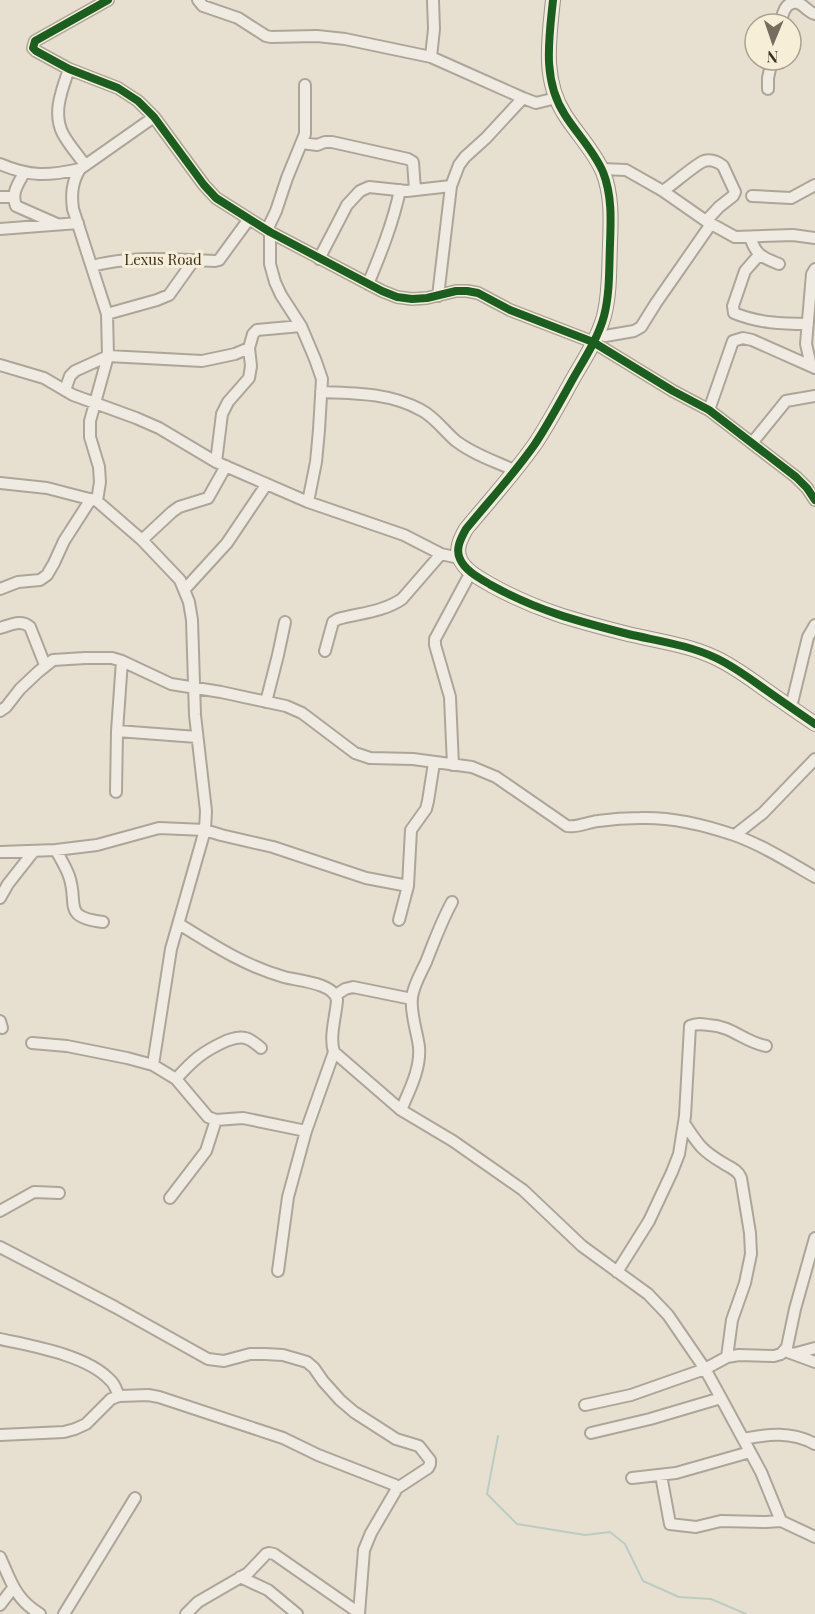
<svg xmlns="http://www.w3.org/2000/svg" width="815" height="1614" font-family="'Playfair Display',serif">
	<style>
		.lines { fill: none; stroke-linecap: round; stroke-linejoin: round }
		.stream { stroke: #bcccc2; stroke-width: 2 }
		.street-casing { stroke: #ada599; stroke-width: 14 }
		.secondary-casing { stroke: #9c958a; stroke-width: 16 }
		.street { stroke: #efebe3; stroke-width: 10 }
		.secondary { stroke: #efebe3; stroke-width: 14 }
		.cycleway-casing { stroke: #f7eed8; stroke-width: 11 }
		.cycleway { stroke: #1b5e20; stroke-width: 8 }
		.labels { text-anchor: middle; stroke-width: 6; stroke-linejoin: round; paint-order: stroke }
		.street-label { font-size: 15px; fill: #3d2e20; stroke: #f7eed8 }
	</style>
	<rect width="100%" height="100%" fill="#e7e0d1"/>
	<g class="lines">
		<path class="stream" d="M 498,1436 L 487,1494 L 517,1524 L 585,1535 L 610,1532 L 625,1544 L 643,1581 L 679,1597 L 711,1599 L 746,1614"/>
		<g class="street-casing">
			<path id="street" d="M 108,0 L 35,41 L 33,48 L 36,51 L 69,69 L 118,88 L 138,101 L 154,117 L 204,185 L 216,198 L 270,232 L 382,291 L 397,297 L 412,299 L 427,298 L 456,291 L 467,291 L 478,293 L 510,310 L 593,342 L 673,391 L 709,410 L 796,477 L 807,488 L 815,500
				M 198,0 L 203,6 L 238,18 L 266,36 L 271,37 L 317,36 L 345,39 L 431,57 L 523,98 L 536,103 L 556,98
				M 781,24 C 782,15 785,0 798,3 C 804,5 808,12 815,14
				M 431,57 L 434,29 L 433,0
				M 69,69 C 62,90 52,113 63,134 C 69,145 78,155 85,165
				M 768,89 L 768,78 L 772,60
				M 302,143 L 317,145 L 325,142 L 332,142 L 408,159 L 413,162 L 415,190
				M 0,164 C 30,177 48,176 80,169
				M 602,169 L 626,170 L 663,191 L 706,221 L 735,237 L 793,235 L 815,238
				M 24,173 C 18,184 11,193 16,206 L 57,224
				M 663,191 C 672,185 696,164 704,161 C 711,159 718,162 723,166 L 735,192 L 733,196 L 719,207 L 706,221
				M 752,196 L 791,198 L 815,185
				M 0,197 L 13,197
				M 0,229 L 78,223
				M 267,230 L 276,211 L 287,178 L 305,134 L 305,85
				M 270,232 L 270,264 L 275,282 L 281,295 L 301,326 L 315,359 L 322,379 L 319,430 L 316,462 L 308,502
				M 750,237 C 756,255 761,257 779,264
				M 759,255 L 745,271 L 733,306 L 734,313 C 758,323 782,324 808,324
				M 319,259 L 347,205 L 360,191 L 369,187 L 407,191 L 451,186
				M 92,266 C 134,255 172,260 215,261 L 219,260 L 249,219
				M 368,284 C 381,253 393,223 400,190
				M 438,296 L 451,186 L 459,165 L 465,157 L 486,138 L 523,98
				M 107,314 L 157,300 L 169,295 L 194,260
				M 598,333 L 605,336 L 634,331 L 641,327 L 656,303 L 711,224
				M 0,365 L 44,378 L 73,395 L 136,418 L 159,428 L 216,462 L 308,502 L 404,535 L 441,554 L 459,558
				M 811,366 L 806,344 L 812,274 L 815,269
				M 65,390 L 70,376 L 75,371 L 108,356 L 202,361 L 235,354 L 249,348 L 253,334 L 257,330 L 301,326
				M 321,392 C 355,393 390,393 421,410 C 435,417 444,431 456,441 C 473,454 494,461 514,470
				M 709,410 L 733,341 L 743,338 L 752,340 L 815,368
				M 752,443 L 786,401 L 815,396
				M 216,462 L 222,414 L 228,402 L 249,378 L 251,366 L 249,348
				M 0,483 L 47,488 L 97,501 L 142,540 L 180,580 L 189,602 L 192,620 L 195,715 L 206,811 L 205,830 L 171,949 L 153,1065
				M 97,501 L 100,482 L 99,467 L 90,437 L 90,421 L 108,356 L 107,314 L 73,209 C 71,194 72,182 80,169 L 154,117
				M 142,540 L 172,512 L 179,507 L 208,498 L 226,466
				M 0,589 L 18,582 L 40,580 L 47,575 L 54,563 L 64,541 L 91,499
				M 185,589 L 227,543 L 266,485
				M 0,628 C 11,625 21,619 30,627 L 45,665
				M 325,651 L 333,622 L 338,619 C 360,613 383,612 402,599 L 441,554
				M 266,702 L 278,655 L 285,622
				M 791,707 L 808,637 L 815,625
				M 0,711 L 6,707 L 20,689 L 38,672 L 53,660 L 85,658 L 112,658 L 122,661 L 171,684 L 221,692 L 286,706 L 302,713 L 355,753 L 370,758 L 413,759 L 472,767 L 496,777 L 567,826 C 577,828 588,822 598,821 C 612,819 626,818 640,818 C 670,817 705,825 734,835 C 762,845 789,862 815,877
				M 117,731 L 197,737
				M 453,765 L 450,697 L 435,645 L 435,639 L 471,572
				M 116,792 L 117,731 L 122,661
				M 735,835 L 763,813 L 815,759
				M 56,850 C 60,858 66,867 69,876 C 79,904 61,917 103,922
				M 0,852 L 56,850 L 97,845 L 159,828 L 205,830 L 221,835 L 273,847 L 366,878 L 408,886
				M 0,898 L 8,884 L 34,851
				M 399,920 L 408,886 L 411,830 L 426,809 L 428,801 L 434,763
				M 179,924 C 213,945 245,966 284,977 C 299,981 334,983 337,1000 C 336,1016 329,1037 334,1052 L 401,1110 L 453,1141 L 523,1190 L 582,1246 L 648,1294 L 668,1315 L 705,1369 L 721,1398 L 761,1472 L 781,1521 L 815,1537
				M 336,995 L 345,989 L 353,987 L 412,999
				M 0,1021 L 2,1028
				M 32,1043 L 67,1046 L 127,1058 L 153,1065 L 176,1079 L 208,1117 L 216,1120 L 243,1118 L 306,1131
				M 176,1079 C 193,1060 202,1052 226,1041 C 232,1039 238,1036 245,1038 C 251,1039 256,1044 261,1048
				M 401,1110 C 409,1091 421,1069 419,1047 C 417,1031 410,1013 412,997 C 414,984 421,973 426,962 C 434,942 441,922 452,902
				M 684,1123 C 698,1144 701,1150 723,1163 C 731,1168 738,1170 741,1178 L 750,1233 L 751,1254 L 745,1283 L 732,1320 L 727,1357
				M 170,1198 L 206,1151 L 216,1120
				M 0,1211 L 34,1192 L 59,1193
				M 0,1247 L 115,1307 L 208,1359 L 224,1361 L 250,1354 L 265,1354 L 283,1355 L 307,1362 L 314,1368 L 323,1381 L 340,1400 L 354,1412 L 396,1439 L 419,1446 L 430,1460 L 430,1464 L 428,1468 L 396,1489
				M 278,1271 L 288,1197 L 306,1131 L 334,1052
				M 617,1272 L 649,1221 L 672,1172 L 679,1154 L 685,1116 L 690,1026 C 697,1023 702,1024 709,1025 C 732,1026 744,1042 766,1046
				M 0,1339 C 32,1346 87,1355 110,1380 C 115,1384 116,1390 119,1396
				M 785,1351 L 815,1362
				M 793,1354 L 815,1348
				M 585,1405 L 631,1395 L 705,1369 L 727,1357 L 739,1355 L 774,1356 L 781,1354 L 787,1347 L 795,1309 L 815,1238
				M 591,1433 L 650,1419 L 721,1398
				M 0,1435 L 64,1432 L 75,1429 L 86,1424 L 111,1399 L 119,1396 L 148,1395 L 159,1397 L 283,1438 L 318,1455 L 395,1485 L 396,1489 L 395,1492 L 371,1533 L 364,1550 L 359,1614
				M 743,1439 C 768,1434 791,1431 815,1444
				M 661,1475 L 670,1524 L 696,1527 L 721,1521 L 766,1522 L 781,1521
				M 632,1478 L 676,1473 L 750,1452
				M 0,1557 C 11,1581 15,1599 40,1614
				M 240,1577 L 268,1590 L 297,1614
				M 0,1605 L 13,1588
				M 64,1614 L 135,1498
				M 186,1614 L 198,1602 L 248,1573 L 266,1554 L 269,1553 L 274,1554 L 359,1613"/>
		</g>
		<g class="secondary-casing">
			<path id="secondary" d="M 553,0 C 549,39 542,80 565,115 C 577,134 594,151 603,172 C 612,195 611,219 610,244 C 609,268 610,293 604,316 C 598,338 585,358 574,377 C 561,400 549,423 535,444 C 514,474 489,501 466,529 C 461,538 455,549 460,559 C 465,571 481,579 491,585 C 538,611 577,621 628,634 C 658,641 689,645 716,658 C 731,665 745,675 759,685 C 777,698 796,711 815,724"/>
		</g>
		<use href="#street" class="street"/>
		<use href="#secondary" class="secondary"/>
		<g class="cycleway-casing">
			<path id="cycleway" d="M 108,0 L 35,41 L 33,48 L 36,51 L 69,69 L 118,88 L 138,101 L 154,117 L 204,185 L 216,198 L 270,232 L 382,291 L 397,297 L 412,299 L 427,298 L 456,291 L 467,291 L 478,293 L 510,310 L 593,342 L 673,391 L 709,410 L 796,477 L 807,488 L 815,500
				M 553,0 C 549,39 542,80 565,115 C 577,134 594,151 603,172 C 612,195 611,219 610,244 C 609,268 610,293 604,316 C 598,338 585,358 574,377 C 561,400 549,423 535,444 C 514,474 489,501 466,529 C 461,538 455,549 460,559 C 465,571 481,579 491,585 C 538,611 577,621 628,634 C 658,641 689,645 716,658 C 731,665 745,675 759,685 C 777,698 796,711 815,724"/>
		</g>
		<use href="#cycleway" class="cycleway"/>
	</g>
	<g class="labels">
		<g class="street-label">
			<text x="163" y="265">Lexus Road</text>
		</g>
	</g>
	<g transform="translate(773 42) rotate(182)"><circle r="28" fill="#f7eed8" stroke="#ada18e" stroke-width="1.5"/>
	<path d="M0-4.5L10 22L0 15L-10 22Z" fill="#786c5e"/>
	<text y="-9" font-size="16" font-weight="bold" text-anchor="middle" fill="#3d2e20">N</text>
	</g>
</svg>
